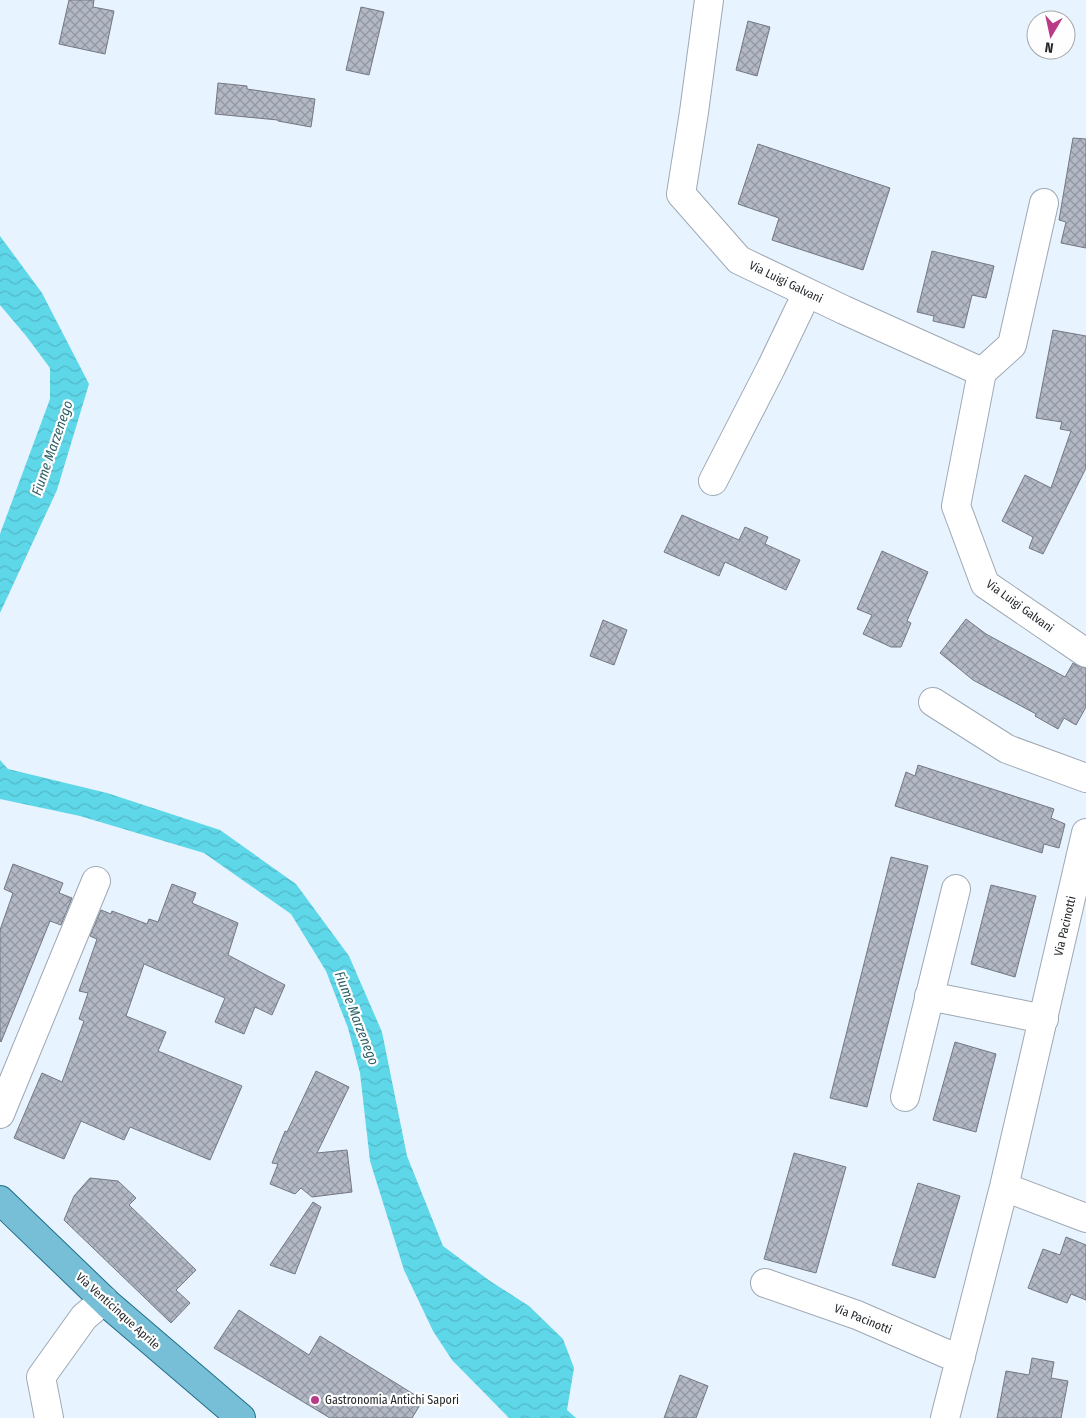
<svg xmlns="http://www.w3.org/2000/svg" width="1086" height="1418" font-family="'Fira Sans Condensed',sans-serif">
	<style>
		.water { fill: url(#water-waves) }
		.building { fill: url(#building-cross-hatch); stroke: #737884 }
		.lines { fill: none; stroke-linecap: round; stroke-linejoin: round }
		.minor-casing { stroke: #9ea8b3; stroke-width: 30 }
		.major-casing { stroke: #1f6e8a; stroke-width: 30 }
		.minor { stroke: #fff; stroke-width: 28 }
		.major { stroke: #77bfd7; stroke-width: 28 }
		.poi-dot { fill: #b93a87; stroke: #fefefe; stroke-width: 2 }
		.labels { text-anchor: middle; stroke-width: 4.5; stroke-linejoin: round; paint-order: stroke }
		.street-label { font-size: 12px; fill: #24282c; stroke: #fefefe }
		.poi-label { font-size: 12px; fill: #24282c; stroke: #fefefe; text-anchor: start }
		.water-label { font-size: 14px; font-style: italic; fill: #2d6068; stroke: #fefefe }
	</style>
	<defs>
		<pattern id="water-waves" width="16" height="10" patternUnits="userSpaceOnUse" patternTransform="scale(1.25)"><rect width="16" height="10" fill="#5ed7e9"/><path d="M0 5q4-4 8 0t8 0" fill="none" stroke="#52b9c8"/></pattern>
		<pattern id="building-cross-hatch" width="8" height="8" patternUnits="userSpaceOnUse" patternTransform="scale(1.25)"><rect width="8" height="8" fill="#b3b8c5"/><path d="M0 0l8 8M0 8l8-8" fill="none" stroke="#9196a0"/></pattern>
	</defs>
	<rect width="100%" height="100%" fill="#e7f3fe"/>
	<path class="water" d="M 0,236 L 42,293 L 89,384 L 57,490 L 0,613 L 0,534 L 50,399 L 50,368 L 27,337 L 0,305 Z
		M 0,760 L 8,769 L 107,793 L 220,830 L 296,884 L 349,956 L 382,1032 L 407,1156 L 443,1246 L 490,1281 L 529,1306 L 563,1339 L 574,1368 L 567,1410 L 576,1418 L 509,1418 L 452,1360 L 433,1331 L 404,1270 L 370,1161 L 360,1073 L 348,1028 L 326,971 L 291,914 L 204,853 L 80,816 L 0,799 Z"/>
	<path class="building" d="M 69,0 L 94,0 L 93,7 L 114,11 L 105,54 L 59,44 Z
		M 361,7 L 384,12 L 369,75 L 346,70 Z
		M 748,21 L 770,27 L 757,76 L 736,70 Z
		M 218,83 L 247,86 L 247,89 L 315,99 L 311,127 L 278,121 L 278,120 L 215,114 Z
		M 1073,138 L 1086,139 L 1086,248 L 1061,243 L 1066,222 L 1059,220 Z
		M 758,144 L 890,188 L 863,270 L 772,240 L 779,218 L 738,204 Z
		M 932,251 L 994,266 L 986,298 L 972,295 L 964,328 L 933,321 L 934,316 L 917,312 Z
		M 1053,330 L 1086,336 L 1086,468 L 1043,554 L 1029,548 L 1033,537 L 1002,521 L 1025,475 L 1051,488 L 1071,431 L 1060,429 L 1062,422 L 1036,418 Z
		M 682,515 L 739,540 L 745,527 L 768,537 L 765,544 L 800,560 L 786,590 L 725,562 L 719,576 L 664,552 Z
		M 882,551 L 928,572 L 907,621 L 911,623 L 901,647 L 891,647 L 863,634 L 872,615 L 857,609 Z
		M 966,619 L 986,634 L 1065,677 L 1073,663 L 1078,666 L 1086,668 L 1086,707 L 1076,725 L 1064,718 L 1058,729 L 1035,716 L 1036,714 L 973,680 L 940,653 Z
		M 603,620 L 627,630 L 614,665 L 590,656 Z
		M 918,765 L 1054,809 L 1051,818 L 1065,824 L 1059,848 L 1044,844 L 1042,853 L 895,806 L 906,772 L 915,776 Z
		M 891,857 L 928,866 L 867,1107 L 830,1098 Z
		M 13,864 L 63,883 L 59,893 L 72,898 L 61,925 L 50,921 L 1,1042 L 0,1041 L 0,930 L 13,893 L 4,889 Z
		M 172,884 L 196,893 L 192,903 L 238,923 L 228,955 L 285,985 L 272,1015 L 255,1007 L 244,1034 L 215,1022 L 225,998 L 144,964 L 126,1016 L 166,1032 L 158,1051 L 242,1086 L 210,1160 L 130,1127 L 124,1140 L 81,1121 L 64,1159 L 14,1138 L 42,1073 L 62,1082 L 84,1021 L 79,1019 L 88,993 L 79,991 L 97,939 L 90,936 L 101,910 L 111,914 L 112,911 L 147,924 L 149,919 L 158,922 Z
		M 991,885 L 1036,896 L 1015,977 L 971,964 Z
		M 955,1042 L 996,1054 L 976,1132 L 933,1120 Z
		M 316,1071 L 349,1087 L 317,1153 L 347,1150 L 352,1192 L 312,1197 L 301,1188 L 295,1194 L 270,1184 L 278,1164 L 272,1163 L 285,1131 L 287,1132 Z
		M 794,1153 L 846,1167 L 816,1273 L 764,1259 Z
		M 90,1178 L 118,1181 L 136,1198 L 129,1205 L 196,1270 L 176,1290 L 190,1303 L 171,1323 L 64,1220 L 74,1196 Z
		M 918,1183 L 960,1196 L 935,1278 L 892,1265 Z
		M 313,1202 L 321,1207 L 295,1274 L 270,1265 Z
		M 1066,1237 L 1086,1245 L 1086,1300 L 1071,1294 L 1067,1303 L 1028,1288 L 1043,1249 L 1060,1255 Z
		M 239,1310 L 309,1355 L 320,1336 L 423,1400 L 412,1418 L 330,1418 L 214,1348 Z
		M 1032,1358 L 1054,1362 L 1051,1378 L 1068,1381 L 1061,1418 L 997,1418 L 1006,1371 L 1029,1375 Z
		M 680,1375 L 708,1386 L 696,1418 L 664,1418 Z"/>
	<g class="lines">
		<g class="minor-casing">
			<path id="minor" d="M 709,0 L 694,112 L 681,194 L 739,260 L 844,310 L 982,372 L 956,506 L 985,584 L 1086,653
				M 982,372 L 1012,345 L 1044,203
				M 713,481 L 771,368 L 807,293
				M 933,702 L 1007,749 L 1086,778
				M 929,996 L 1044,1019
				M 905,1097 L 956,889
				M 0,1114 L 96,881
				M 1004,1187 L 1086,1218
				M 765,1283 L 857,1315 L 947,1354 L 961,1357
				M 49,1418 L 41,1377 L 84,1317 L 104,1300
				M 945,1418 L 1004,1187 L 1086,833"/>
		</g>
		<g class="major-casing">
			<path id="major" d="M 0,1200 L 109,1305 L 241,1418"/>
		</g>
		<use href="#minor" class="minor"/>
		<use href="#major" class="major"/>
	</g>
	<circle class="poi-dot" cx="315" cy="1400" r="5"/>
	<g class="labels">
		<g class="street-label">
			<text transform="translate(786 282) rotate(26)" y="4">Via Luigi Galvani</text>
			<text transform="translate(1020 606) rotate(36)" y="4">Via Luigi Galvani</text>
			<text transform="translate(1065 926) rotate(-77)" y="4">Via Pacinotti</text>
			<text transform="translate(118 1311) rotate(42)" y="4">Via Venticinque Aprile</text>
			<text transform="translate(863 1319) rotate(22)" y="4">Via Pacinotti</text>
		</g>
		<g class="poi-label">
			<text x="325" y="1404">Gastronomia Antichi Sapori</text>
		</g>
		<g class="water-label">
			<text transform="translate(52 448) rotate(-71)" y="5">Fiume Marzenego</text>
			<text transform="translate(357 1018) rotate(69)" y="5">Fiume Marzenego</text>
		</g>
	</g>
	<g transform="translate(1051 35) rotate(189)"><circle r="24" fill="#fefefe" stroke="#a7a8aa"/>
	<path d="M0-4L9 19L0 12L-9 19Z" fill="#b93a87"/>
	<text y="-8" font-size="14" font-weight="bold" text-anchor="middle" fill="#24282c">N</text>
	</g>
</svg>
